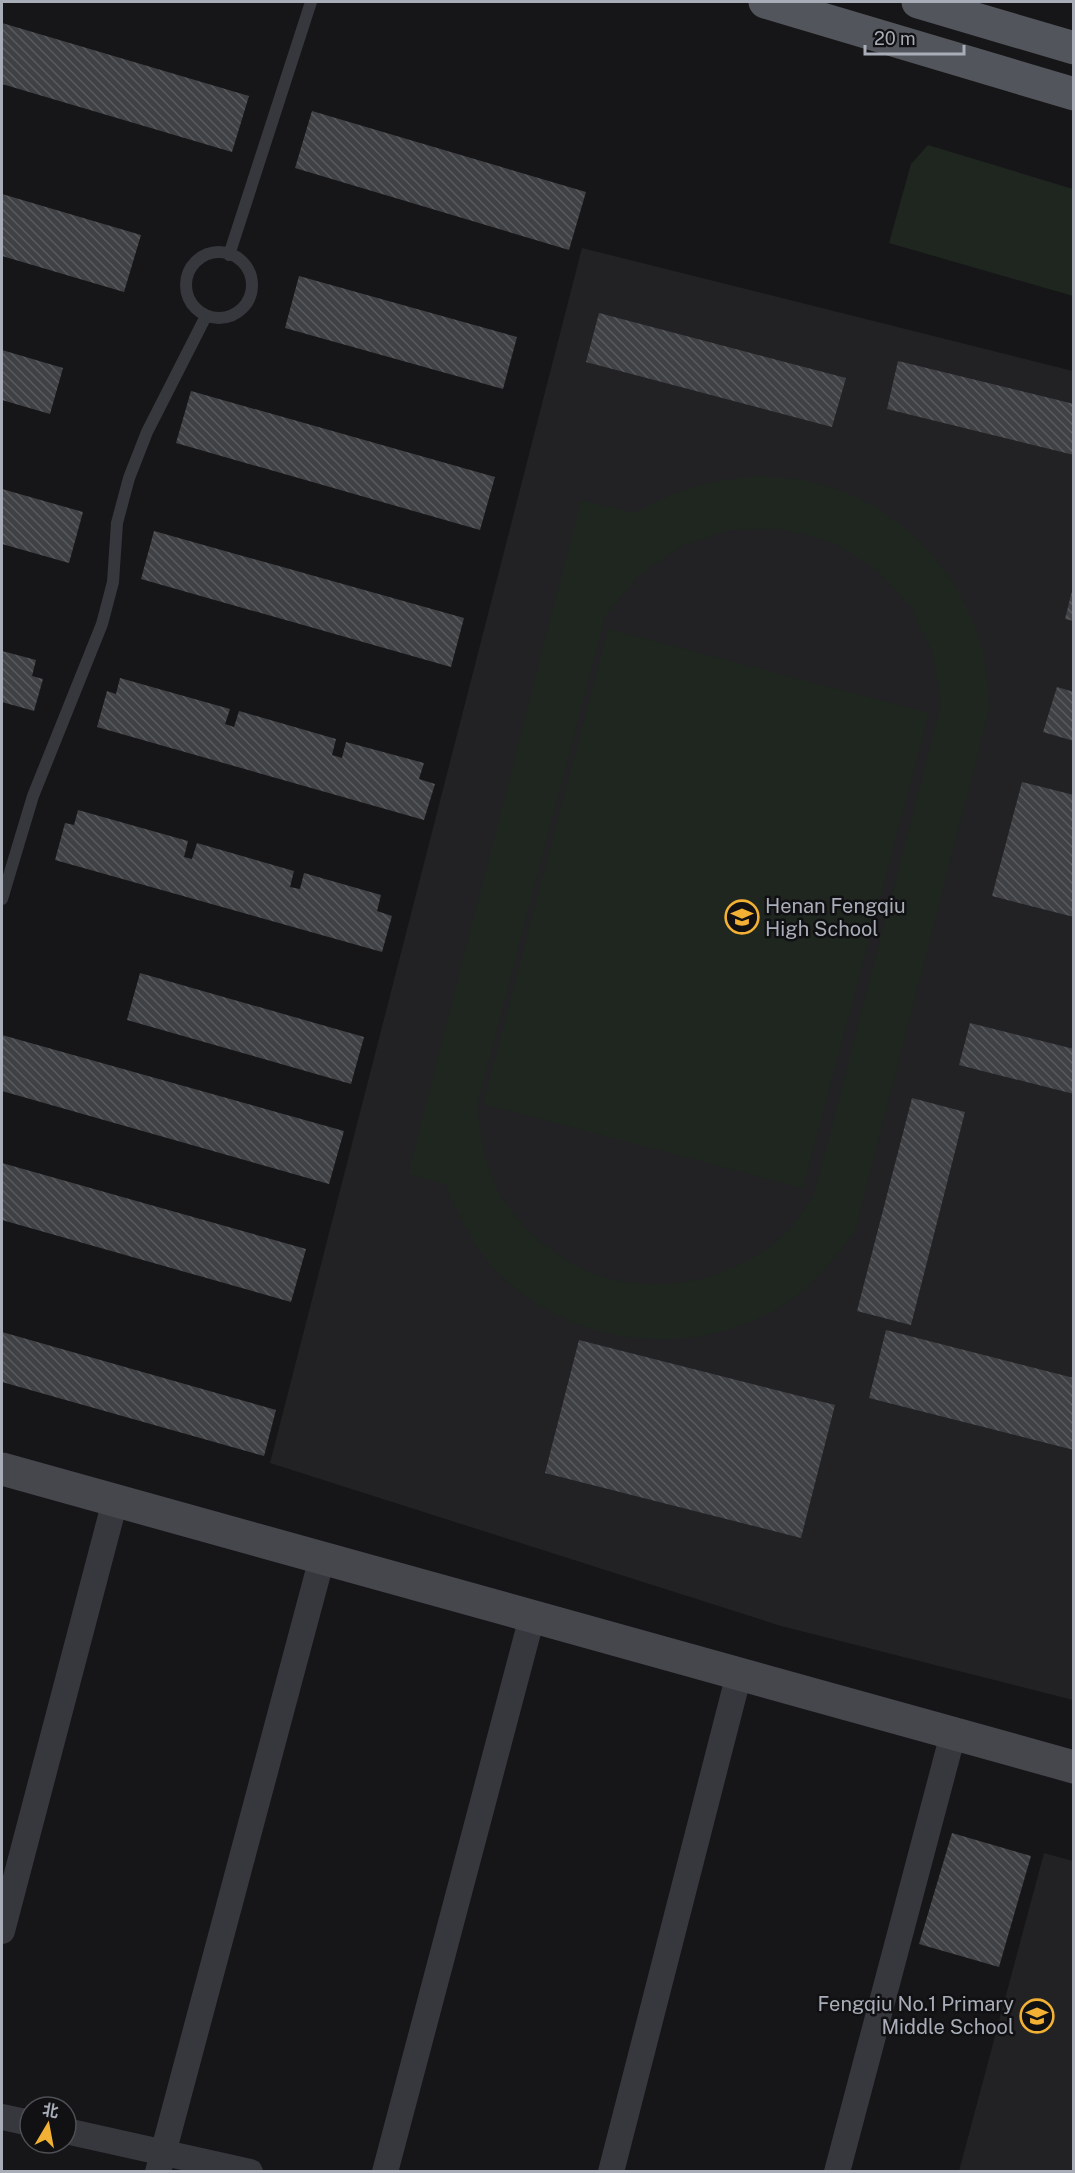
<svg xmlns="http://www.w3.org/2000/svg" width="1075" height="2173" font-family="'Public Sans','Noto Sans SC',sans-serif">
	<style>
		.built { fill: #222225 }
		.green { fill: #1e261f; fill-rule: evenodd }
		.building { fill: url(#building-back-hatch) }
		.lines { fill: none; stroke-linecap: round; stroke-linejoin: round }
		.lane { stroke: #37383d; stroke-width: 12 }
		.street { stroke: #37383d; stroke-width: 26 }
		.secondary { stroke: #45474d; stroke-width: 33 }
		.primary { stroke: #53555c; stroke-width: 33 }
		.labels { text-anchor: middle; stroke-width: 5; stroke-linejoin: round; paint-order: stroke }
		.poi-label { font-size: 20px; fill: #a8adb8; stroke: #111113; text-anchor: start }
	</style>
	<defs>
		<pattern id="building-back-hatch" width="6" height="6" patternUnits="userSpaceOnUse" patternTransform="scale(1.5)"><rect width="6" height="6" fill="#404145"/><path d="M-1 5l2 2M0 0l6 6M5-1l2 2" fill="none" stroke="#595a5e"/></pattern>
	</defs>
	<rect width="100%" height="100%" fill="#161618"/>
	<path class="built" d="M 582,248 L 1073,371 L 1073,1700 L 781,1626 L 270,1463 Z
		M 1044,1853 L 1073,1861 L 1073,2171 L 959,2171 Z"/>
	<path class="green" d="M 928,145 L 1073,189 L 1073,296 L 889,243 L 911,164 Z
		M 756,476 C 778,477 799,478 820,484 C 897,505 957,566 980,642 C 987,664 988,687 989,710 L 855,1231 C 835,1258 814,1284 786,1303 C 692,1364 564,1347 490,1264 C 470,1240 457,1213 445,1184 L 408,1174 L 581,500 L 635,513 C 678,489 707,481 756,476 ZM 782,529 L 832,542 L 876,569 L 911,607 L 933,654 L 941,705 L 814,1195 C 805,1207 797,1221 787,1232 C 772,1248 749,1261 730,1269 C 642,1306 555,1276 502,1198 C 485,1171 481,1137 477,1106 L 605,616 L 638,576 L 681,546 L 730,530 Z
		M 608,629 L 929,713 L 803,1188 L 483,1104 Z"/>
	<path class="building" d="M 2,23 L 249,96 L 232,152 L 2,84 Z
		M 312,111 L 586,192 L 569,250 L 295,168 Z
		M 2,194 L 141,235 L 124,292 L 2,256 Z
		M 299,276 L 517,337 L 503,389 L 285,328 Z
		M 599,313 L 846,378 L 832,427 L 586,362 Z
		M 2,350 L 63,368 L 50,414 L 2,400 Z
		M 898,361 L 1074,404 L 1074,455 L 887,409 Z
		M 191,391 L 495,477 L 480,530 L 176,443 Z
		M 2,489 L 83,512 L 69,563 L 2,544 Z
		M 154,531 L 464,618 L 451,667 L 141,579 Z
		M 1073,587 L 1074,587 L 1074,621 L 1065,619 Z
		M 2,651 L 36,660 L 32,676 L 43,679 L 34,711 L 2,702 Z
		M 120,678 L 230,709 L 225,724 L 234,727 L 239,711 L 336,739 L 332,755 L 342,758 L 346,742 L 424,763 L 419,779 L 435,784 L 424,820 L 97,727 L 107,691 L 116,694 Z
		M 1057,687 L 1074,692 L 1074,741 L 1043,732 Z
		M 1022,782 L 1074,795 L 1074,917 L 992,896 Z
		M 78,810 L 188,841 L 184,857 L 192,859 L 197,843 L 294,871 L 290,887 L 300,889 L 304,873 L 381,895 L 377,911 L 392,916 L 382,952 L 55,860 L 65,823 L 74,825 Z
		M 140,973 L 364,1037 L 351,1084 L 127,1020 Z
		M 970,1023 L 1074,1049 L 1074,1094 L 959,1065 Z
		M 2,1035 L 344,1131 L 329,1184 L 2,1091 Z
		M 912,1098 L 965,1112 L 911,1325 L 857,1311 Z
		M 2,1163 L 306,1249 L 291,1302 L 2,1220 Z
		M 886,1330 L 1074,1378 L 1074,1450 L 869,1398 Z
		M 2,1332 L 276,1410 L 264,1456 L 2,1382 Z
		M 579,1340 L 835,1405 L 801,1538 L 545,1473 Z
		M 952,1833 L 1031,1856 L 999,1967 L 919,1944 Z"/>
	<g class="lines">
		<path class="lane" d="M186 285a33 33 0 1 1 66 0a33 33 0 1 1-66 0Z
			M 229,255 L 311,2
			M 2,899 L 33,796 L 102,624 L 113,582 L 117,523 L 129,478 L 147,432 L 206,316"/>
		<path class="street" d="M 2,1931 L 115,1501
			M 2,2117 L 30,2123
			M 66,2131 L 250,2172
			M 158,2172 L 322,1558
			M 385,2172 L 532,1617
			M 611,2172 L 739,1674
			M 837,2172 L 953,1734"/>
		<path class="secondary" d="M 2,1469 L 1074,1767"/>
		<path class="primary" d="M 765,2 L 1074,94
			M 918,2 L 1074,48"/>
	</g>
	<defs>
		<g id="school-ring" transform="scale(1.725)"><circle r="9.5" fill="#111113" stroke="#f2b134" stroke-width="1.5"/><path d="M0-5L7-2L0 1L-7-2ZM-4 1L0 2.5L4 1V4Q0 6-4 4Z" fill="#f2b134"/></g>
	</defs>
	<g fill-rule="evenodd">
		<use href="#school-ring" x="742" y="917"/>
		<use href="#school-ring" x="1037" y="2016"/>
	</g>
	<g class="labels">
		<g class="poi-label">
			<text x="765" y="913">Henan Fengqiu<tspan x="765" dy="23">High School</tspan></text>
			<text x="1014" y="2011" text-anchor="end">Fengqiu No.1 Primary<tspan x="1014" dy="23">Middle School</tspan></text>
		</g>
	</g>
	<rect width="1075" height="2173" fill="none" stroke="#a8adb8" stroke-width="6"/>
	<g transform="translate(48 2125) rotate(10)"><circle r="28" fill="#111113" stroke="#4d4f55" stroke-width="1.5"/>
	<path d="M0-4.5L10 22L0 15L-10 22Z" fill="#f2b134"/>
	<text y="-9" font-size="16" font-weight="bold" text-anchor="middle" fill="#a8adb8">北</text>
	</g>
	<path d="M865 45v9h99v-9" fill="none" stroke="#a8adb8" stroke-width="3"/>
	<text x="874" y="45" font-size="18" fill="#a8adb8" stroke="#111113" stroke-width="4.5" paint-order="stroke">20 m</text>
</svg>
